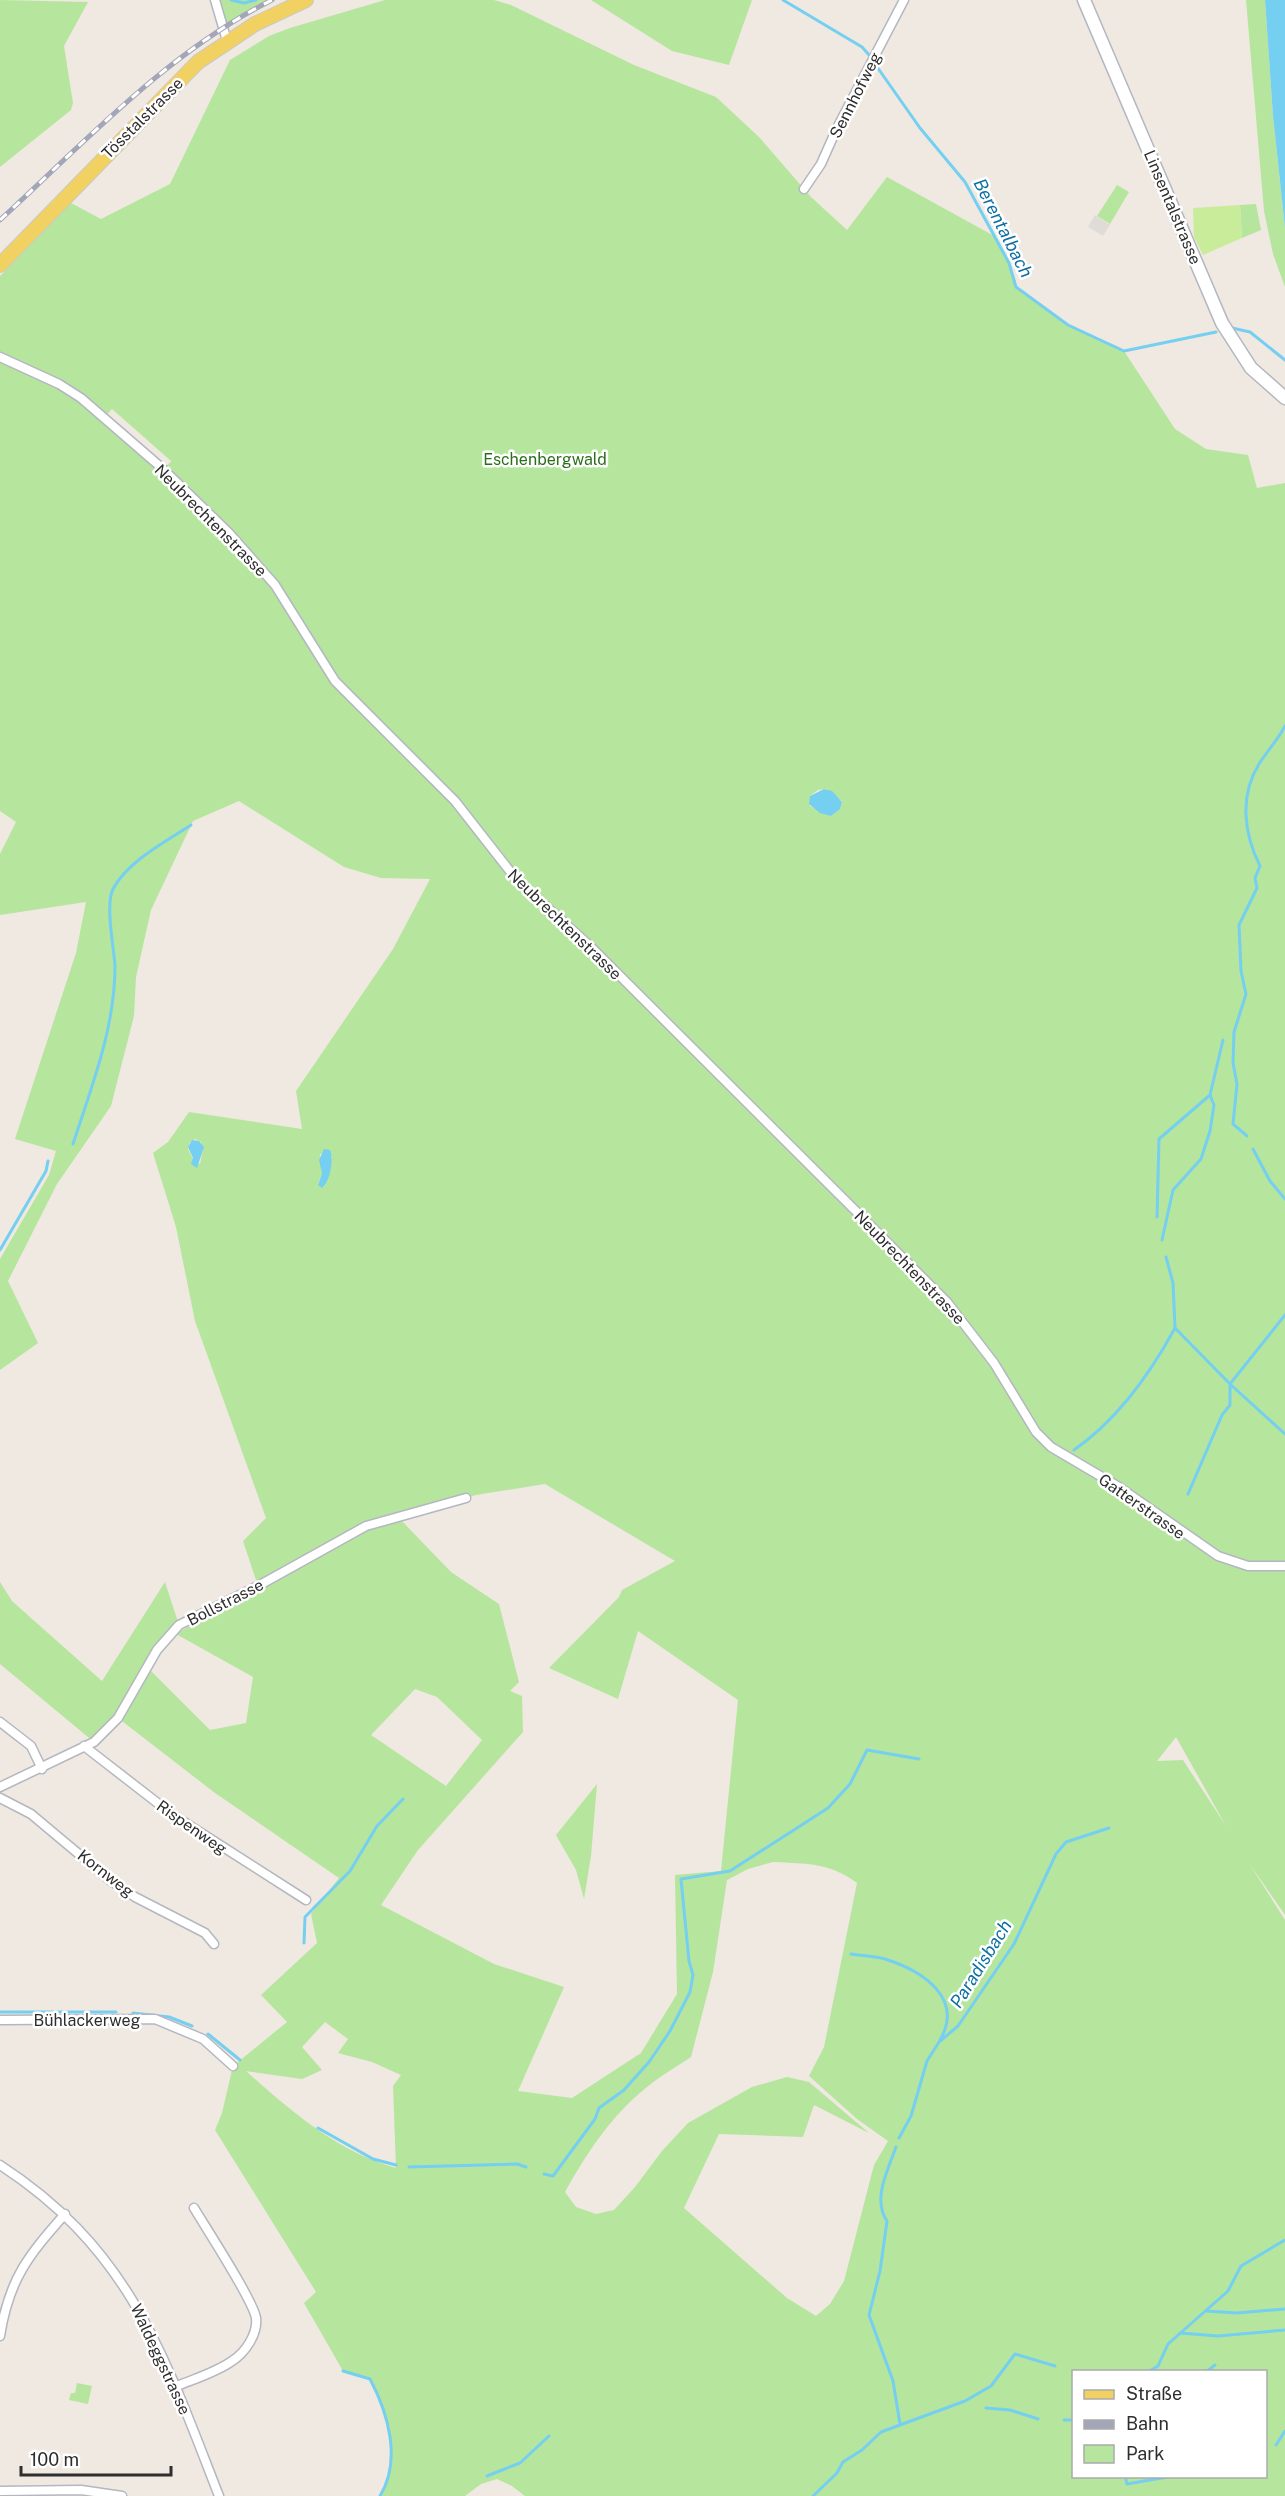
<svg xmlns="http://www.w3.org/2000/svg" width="1285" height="2496" font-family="'Public Sans',sans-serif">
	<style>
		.green { fill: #b6e59e; fill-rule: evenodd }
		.pitch { fill: #c9ec9a }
		.plaza { fill: #dfdcd8 }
		.water { fill: #75cff0 }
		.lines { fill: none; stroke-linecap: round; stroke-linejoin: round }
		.stream { stroke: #75cff0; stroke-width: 3 }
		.street-casing { stroke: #b4b7c1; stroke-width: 11 }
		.secondary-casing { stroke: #b4b7c1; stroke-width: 15 }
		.primary-casing { stroke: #c9c9c9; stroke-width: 16 }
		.street { stroke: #fff; stroke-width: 8 }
		.secondary { stroke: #fff; stroke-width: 12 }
		.primary { stroke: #f2d163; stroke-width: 14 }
		.rail-casing { stroke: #a3a6b8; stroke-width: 5 }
		.rail { stroke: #fff; stroke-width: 3; stroke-dasharray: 9; stroke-linecap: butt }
		.labels { text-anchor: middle; stroke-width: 5; stroke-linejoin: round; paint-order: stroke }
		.street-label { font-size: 16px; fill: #2e2e2e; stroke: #fff }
		.park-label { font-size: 16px; fill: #2c6e1b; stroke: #fff }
		.water-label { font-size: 18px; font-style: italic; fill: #0d6fa3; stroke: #fff }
	</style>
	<rect width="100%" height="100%" fill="#efe9e1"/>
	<path class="green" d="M 0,0 L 88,2 L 64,46 L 73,103 L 71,110 L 0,167 Z
		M 215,0 L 272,0 L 224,26 Z
		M 385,0 L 494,0 L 511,5 L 634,65 L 716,97 L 759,137 L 811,197 L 847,230 L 887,177 L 996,237 L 1009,263 L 1016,287 L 1068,325 L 1124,351 L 1175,429 L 1206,449 L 1248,455 L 1257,488 L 1285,483 L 1285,1915 L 1249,1863 L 1285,1920 L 1285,2496 L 525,2496 L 512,2486 L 497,2479 L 481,2484 L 465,2496 L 380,2496 C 402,2460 388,2413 370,2379 L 343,2371 L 304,2303 L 316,2292 L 215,2130 L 222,2113 L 233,2066 L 287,2022 L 261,1995 L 317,1943 L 311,1914 L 339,1878 L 215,1793 L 118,1718 L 94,1742 L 0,1664 L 0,1582 L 12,1601 L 102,1681 L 165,1582 L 179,1625 L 157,1650 L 119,1717 L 151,1671 L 210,1730 L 246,1723 L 253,1677 L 176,1634 L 258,1586 L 243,1541 L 266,1518 L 195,1321 L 176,1227 L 153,1153 L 168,1142 L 189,1112 L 302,1129 L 296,1091 L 393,949 L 430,879 L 381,878 L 344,867 L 239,801 L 193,821 L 151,910 L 136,977 L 134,1016 L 111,1106 L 57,1184 L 8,1281 L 38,1343 L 0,1370 L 0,1259 L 49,1175 L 56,1151 L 15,1139 L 76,953 L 86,902 L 0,915 L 0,854 L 16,822 L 0,811 L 0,276 L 71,203 L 101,219 L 170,184 L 230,60 L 269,36 L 290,28 ZM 112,409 L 171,461 L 171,462 L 162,469 L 105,417 ZM 826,789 L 842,801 L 840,809 L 831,816 L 810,806 L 810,796 L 818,790 ZM 195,1139 L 201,1142 L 203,1149 L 200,1164 L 193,1159 L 188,1149 L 190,1142 ZM 320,1154 L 332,1156 L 324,1187 L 318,1184 L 322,1173 ZM 545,1484 L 675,1561 L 622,1590 L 619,1597 L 549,1668 L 618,1699 L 638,1631 L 738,1700 L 721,1871 L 675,1875 L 677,1994 L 641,2053 L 572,2098 L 518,2091 L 564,1987 L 494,1964 L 381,1905 L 418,1850 L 523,1732 L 522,1696 L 510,1691 L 519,1682 L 499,1604 L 451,1572 L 397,1516 L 476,1495 ZM 415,1689 L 437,1697 L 482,1740 L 446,1786 L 371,1735 ZM 1176,1737 L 1226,1826 L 1183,1760 L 1157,1761 ZM 773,1862 C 807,1864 829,1862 857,1883 L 824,2047 L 809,2076 L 857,2119 L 888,2141 L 874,2165 L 844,2281 L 830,2304 L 816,2316 L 787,2298 L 684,2208 L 719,2134 L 803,2137 L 814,2105 L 869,2133 L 809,2082 L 787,2077 L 752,2087 L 688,2123 L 662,2151 L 635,2187 L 614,2210 L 596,2214 L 576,2207 L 565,2192 C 585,2156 609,2119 641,2092 C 656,2079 674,2068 691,2057 L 713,1972 L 727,1880 L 748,1869 ZM 325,2022 L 348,2039 L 338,2053 L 372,2062 L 401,2075 L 393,2086 L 396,2168 C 336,2151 292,2112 246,2071 L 302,2079 L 322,2070 L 302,2047 ZM 1074,2372 L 1266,2372 L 1266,2476 L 1074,2476 Z
		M 591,0 L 752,0 L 729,65 L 672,51 Z
		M 1246,0 L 1265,0 L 1273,116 L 1285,228 L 1285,287 L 1273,254 L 1264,211 Z
		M 1117,185 L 1129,192 L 1110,224 L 1097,216 Z
		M 1256,204 L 1261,230 L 1242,238 L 1240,205 Z
		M 597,1784 L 591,1856 L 584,1899 L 576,1870 L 556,1835 Z
		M 77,2383 L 92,2386 L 88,2404 L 69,2400 L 71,2393 L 75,2393 Z"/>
	<path class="pitch" d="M 1240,205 L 1242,238 L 1203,255 L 1194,237 L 1193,208 Z"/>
	<path class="plaza" d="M 1095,215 L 1110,225 L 1103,236 L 1088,227 Z"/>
	<path class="water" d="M 1265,0 L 1285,0 L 1285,228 L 1273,116 Z
		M 824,789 L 832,791 L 842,802 L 840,809 L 831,816 L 820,813 L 809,804 L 810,796 Z
		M 192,1140 L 199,1141 L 204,1147 L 197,1168 L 191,1164 L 193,1158 L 188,1147 Z
		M 324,1149 L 330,1150 C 334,1159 330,1182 322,1188 L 318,1185 L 322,1173 L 319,1160 Z"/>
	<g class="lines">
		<path class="stream" d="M 231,0 L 244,3 L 256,0
			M 783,0 L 862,47 L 870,56
			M 875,64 L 920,128 L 965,182 L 1009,263 L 1016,287 L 1068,325 L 1124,351 L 1216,332
			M 1232,328 L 1250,332 L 1285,360
			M 1247,1136 L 1233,1124 L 1237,1084 L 1233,1063 L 1234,1032 L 1246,994 L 1241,971 L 1239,925 L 1257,888 L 1255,878 L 1260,866 C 1244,834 1239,796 1259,764 C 1267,751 1278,740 1285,726
			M 73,1144 C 92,1085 115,1028 115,966 C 114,948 105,905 113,889 C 128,861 165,842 191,825
			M 1253,1149 L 1270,1181 L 1285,1199
			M 1157,1217 L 1159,1139 L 1210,1095 L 1223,1040
			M 1162,1240 L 1173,1190 L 1201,1159 L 1210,1131 L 1214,1105 L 1210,1095
			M 0,1250 L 46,1171 L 48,1161
			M 1166,1257 L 1173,1283 L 1175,1328 L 1230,1384 L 1285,1434
			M 1074,1450 C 1117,1420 1150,1374 1175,1328
			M 1188,1494 L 1222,1415 L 1230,1405 L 1230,1384 L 1285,1315
			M 304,1943 L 305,1917 L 350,1871 L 377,1826 L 403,1799
			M 851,1954 C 863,1956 877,1956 888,1960 C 924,1972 964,1999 940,2040
			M 0,2012 L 116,2012
			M 133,2013 L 169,2017 L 192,2026
			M 208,2034 L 240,2060
			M 318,2128 L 373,2159 L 396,2165
			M 899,2138 L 911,2116 L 927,2061 L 939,2042 L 958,2026 L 1014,1944 L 1056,1854 L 1066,1842 L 1109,1828
			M 896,2147 C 888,2170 872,2199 887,2221 L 880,2271 L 869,2315 L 893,2381 L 900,2424
			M 409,2167 L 517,2164 L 526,2167
			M 544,2174 L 553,2176 L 595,2119 L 599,2108 L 624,2090 L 649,2062 L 670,2031 L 690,1992 L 693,1975 L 689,1961 L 681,1879 L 730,1871 L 828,1808 L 850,1784 L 867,1750 L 919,1759
			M 1206,2311 L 1237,2313 L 1285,2309
			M 1180,2333 L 1218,2336 L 1285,2330
			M 343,2371 L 370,2379 C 388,2413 402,2460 380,2496
			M 1148,2372 L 1158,2366 L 1168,2344 L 1228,2291 L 1241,2266 L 1285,2240
			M 1206,2372 L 1215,2365
			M 986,2408 L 1010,2410 L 1038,2419
			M 1064,2420 L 1074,2420
			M 1276,2445 L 1285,2431
			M 487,2476 L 520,2463 L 549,2436
			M 1125,2476 L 1127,2484 L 1173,2476
			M 813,2496 L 837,2473 L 843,2462 L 862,2450 L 881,2432 L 965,2401 L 991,2386 L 1015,2354 L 1055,2366"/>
		<g class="street-casing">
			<path id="street" d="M 215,0 L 227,41
				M 804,189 L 821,164 L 837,128 L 904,0
				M 0,357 L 59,384 L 81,398 L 163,469 L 228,532 L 275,585 L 335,681 L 455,801 L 516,879 L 590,946 L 947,1302 L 994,1363 L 1036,1432 L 1051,1447 L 1119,1487 L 1218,1556 L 1248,1566 L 1285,1566
				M 0,1722 L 31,1746 L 42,1769
				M 84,1746 L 173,1815 L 306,1900
				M 0,1787 L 94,1742 L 118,1718 L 157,1650 L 179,1625 L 258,1586 L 366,1526 L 466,1498
				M 0,1798 L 31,1814 L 111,1881 L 135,1897 L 205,1933 L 214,1944
				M 0,2020 L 155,2019 L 203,2039 L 233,2066
				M 0,2165 C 131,2250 165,2358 219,2496
				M 0,2336 C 9,2279 28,2256 65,2214
				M 177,2386 C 194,2379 217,2372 232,2361 C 245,2353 258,2334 256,2318 C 253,2300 206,2228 194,2208
				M 0,2491 L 81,2490 L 122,2496"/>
		</g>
		<g class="secondary-casing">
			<path id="secondary" d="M 1084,0 L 1222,323 L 1251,368 L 1285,398"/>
		</g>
		<g class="primary-casing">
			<path id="primary" d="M 0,265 L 198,62 L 255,24 L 306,0"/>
		</g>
		<use href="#street" class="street"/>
		<use href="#secondary" class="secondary"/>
		<use href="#primary" class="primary"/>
		<g class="rail-casing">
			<path id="rail" d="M 0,220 C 85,142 168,52 272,0"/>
		</g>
		<use href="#rail" class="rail"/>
	</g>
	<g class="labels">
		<g class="street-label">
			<text transform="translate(855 95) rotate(-63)" y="6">Sennhofweg</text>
			<text transform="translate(142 118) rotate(-45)" y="6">Tösstalstrasse</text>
			<text transform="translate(1173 207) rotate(67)" y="6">Linsentalstrasse</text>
			<text transform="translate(211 520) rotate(45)" y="6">Neubrechtenstrasse</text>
			<text transform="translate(565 924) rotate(44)" y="6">Neubrechtenstrasse</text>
			<text transform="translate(910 1267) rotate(46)" y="6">Neubrechtenstrasse</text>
			<text transform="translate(1142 1506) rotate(35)" y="6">Gatterstrasse</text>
			<text transform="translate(225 1602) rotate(-27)" y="6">Bollstrasse</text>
			<text transform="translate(192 1827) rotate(35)" y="6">Rispenweg</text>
			<text transform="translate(106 1873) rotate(38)" y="6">Kornweg</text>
			<text x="87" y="2026">Bühlackerweg</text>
			<text transform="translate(161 2359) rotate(65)" y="6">Waldeggstrasse</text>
		</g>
		<g class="park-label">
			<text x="545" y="465">Eschenbergwald</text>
		</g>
		<g class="water-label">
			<text transform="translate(1003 228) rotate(63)" y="6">Berentalbach</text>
			<text transform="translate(981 1964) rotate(-58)" y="6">Paradisbach</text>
		</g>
	</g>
	<rect x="1072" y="2370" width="195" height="108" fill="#ffffff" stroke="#ababab" stroke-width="1.5"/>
	<rect x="1084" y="2390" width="30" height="9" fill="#f2d163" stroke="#ababab" stroke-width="1.5"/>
	<text x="1126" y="2400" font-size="18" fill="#2e2e2e">Straße</text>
	<rect x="1084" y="2420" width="30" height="9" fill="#a3a6b8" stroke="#ababab" stroke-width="1.5"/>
	<text x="1126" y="2430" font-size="18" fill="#2e2e2e">Bahn</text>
	<rect x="1084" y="2445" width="30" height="18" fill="#b6e59e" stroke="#ababab" stroke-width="1.5"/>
	<text x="1126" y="2460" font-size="18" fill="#2e2e2e">Park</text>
	<path d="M21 2466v9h150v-9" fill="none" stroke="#2e2e2e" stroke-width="3"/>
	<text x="30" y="2466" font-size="18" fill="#2e2e2e" stroke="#ffffff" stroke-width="4.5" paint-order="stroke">100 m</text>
</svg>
